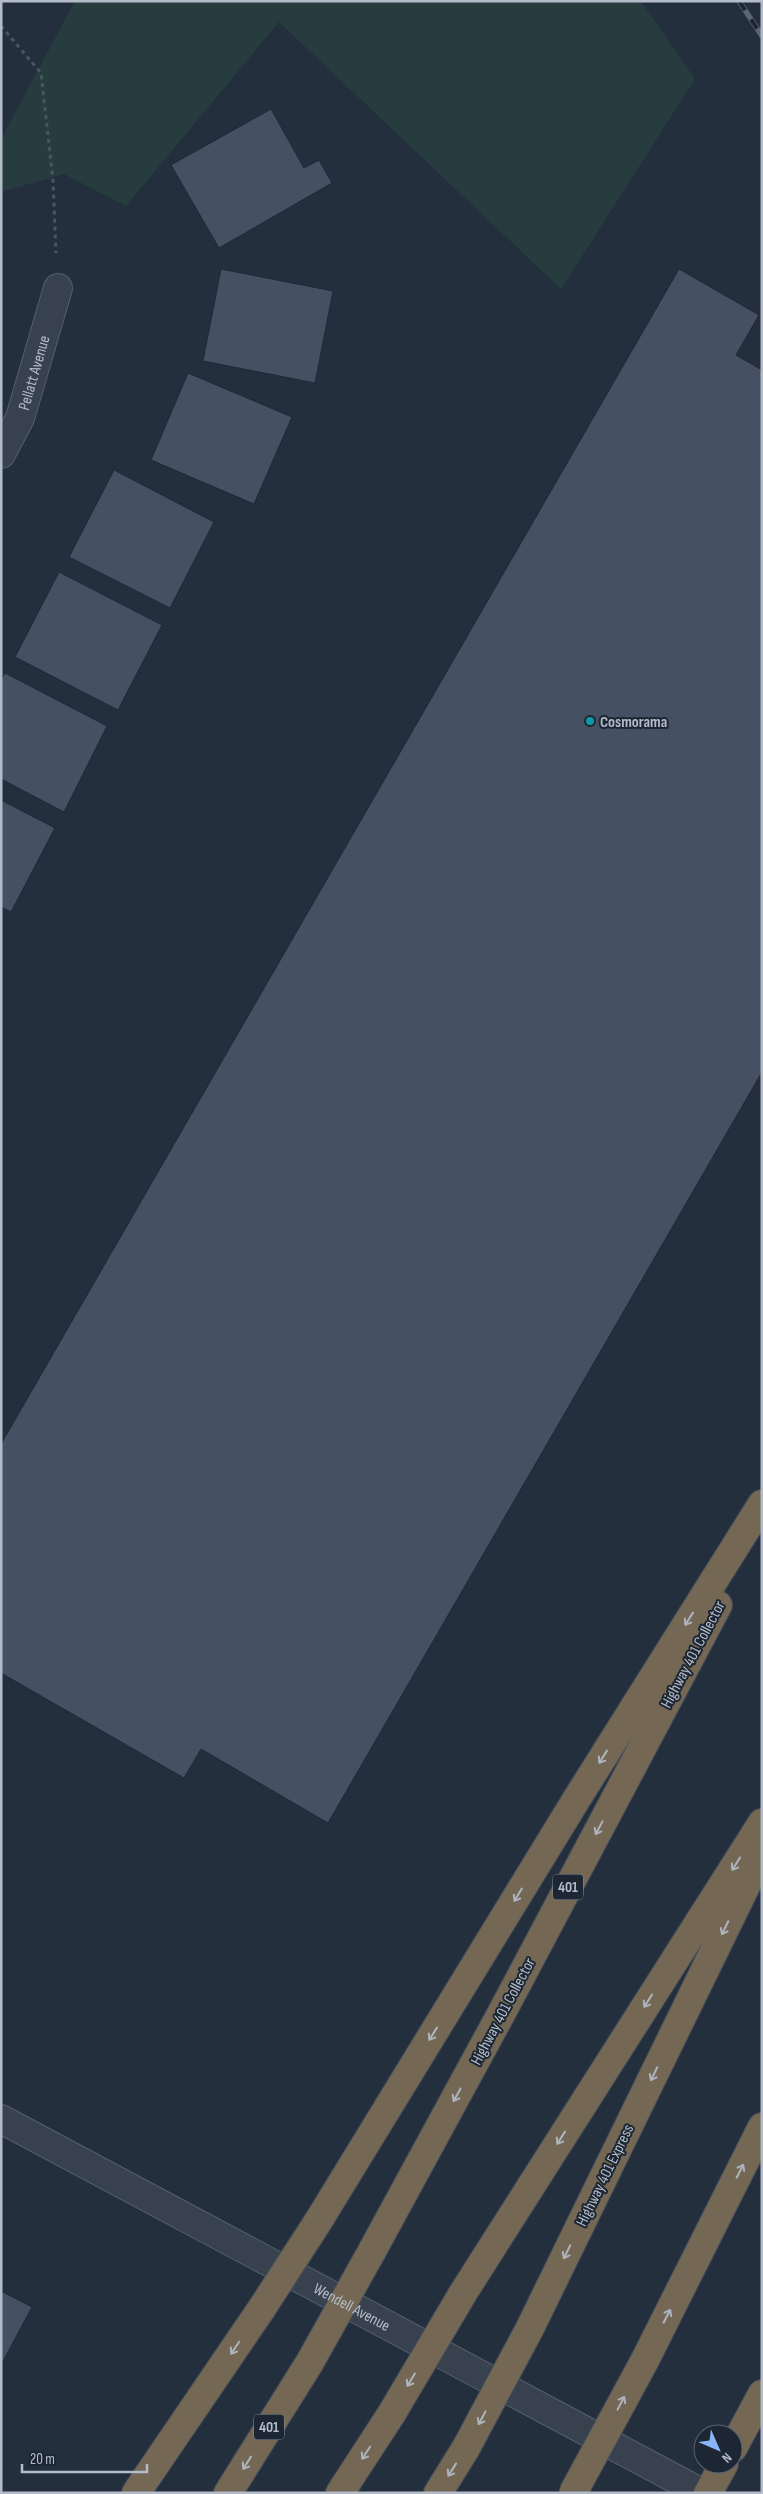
<svg xmlns="http://www.w3.org/2000/svg" width="763" height="2494" font-family="'Sofia Sans Condensed',sans-serif">
	<style>
		.green { fill: #263c3f }
		.building { fill: #455162; stroke: #1f2835 }
		.lines { fill: none; stroke-linecap: round; stroke-linejoin: round }
		.minor-casing { stroke: #565f6c; stroke-width: 30 }
		.highway-casing { stroke: #434c59; stroke-width: 30 }
		.path { stroke: #44595c; stroke-width: 3; stroke-dasharray: 4 4; stroke-linecap: butt }
		.minor { stroke: #38414e; stroke-width: 28 }
		.highway { stroke: #746855; stroke-width: 28 }
		.rail-casing { stroke: #5a6575; stroke-width: 5.5 }
		.rail { stroke: #1d2633; stroke-width: 4; stroke-dasharray: 11; stroke-linecap: butt }
		.highway-bridge-casing { stroke: #434c59; stroke-width: 30; stroke-linecap: butt }
		.highway-bridge { stroke: #746855; stroke-width: 28 }
		.oneway { stroke: #aeb4bd }
		.culture-dot { fill: #0f9aa8; stroke: #1d2633; stroke-width: 2 }
		.labels { text-anchor: middle; stroke-width: 4; stroke-linejoin: round; paint-order: stroke }
		.shield { fill: #1d2633; stroke: #878f9c; stroke-width: 1 }
		.shield-label { font-size: 15px; font-weight: bold; fill: #b4bcc9 }
		.street-label { font-size: 16px; fill: #b4bcc9; stroke: #1d2633 }
		.poi-label { font-size: 16px; font-weight: bold; fill: #b4bcc9; stroke: #1d2633; text-anchor: start }
	</style>
	<rect width="100%" height="100%" fill="#242f3e"/>
	<path class="green" d="M 75,1 L 641,1 L 695,79 L 561,289 L 279,22 L 126,206 L 64,174 L 1,192 L 1,139 Z"/>
	<path class="building" d="M 271,109 L 304,168 L 319,160 L 332,183 L 219,248 L 171,165 Z
		M 221,269 L 333,291 L 315,383 L 203,361 Z
		M 679,269 L 759,315 L 736,355 L 762,370 L 762,1072 L 328,1823 L 201,1749 L 184,1778 L 1,1673 L 1,1444 Z
		M 188,373 L 292,417 L 254,504 L 151,460 Z
		M 114,470 L 214,522 L 170,608 L 69,557 Z
		M 59,572 L 162,625 L 118,710 L 15,657 Z
		M 5,673 L 107,726 L 64,812 L 1,779 L 1,679 Z
		M 1,800 L 55,828 L 11,912 L 1,907 Z
		M 1,2291 L 32,2307 L 1,2365 Z"/>
	<g class="lines">
		<g class="minor-casing">
			<g id="minor">
				<path id="s1" d="M 1,454 L 20,418 L 58,288"/>
				<path id="s2" d="M 1,2119 L 702,2493"/>
			</g>
		</g>
		<g class="highway-casing">
			<path id="highway" d="M 319,2220 L 576,1800 L 762,1504
				M 372,2251 L 501,2014 L 718,1605
				M 463,2293 L 762,1823
				M 530,2328 L 762,1853
				M 645,2360 L 762,2127
				M 733,2448 L 762,2394
				M 136,2493 L 262,2308
				M 228,2493 L 310,2362
				M 340,2493 L 392,2413
				M 438,2493 L 466,2448
				M 708,2493 L 724,2464"/>
		</g>
		<path class="path" d="M 1,26 L 41,73 L 53,180 L 56,253"/>
		<use href="#minor" class="minor"/>
		<use href="#highway" class="highway"/>
		<g class="rail-casing">
			<path id="rail" d="M 739,1 L 762,36"/>
		</g>
		<use href="#rail" class="rail"/>
		<g class="highway-bridge-casing">
			<path id="highway-bridge" d="M 262,2308 L 319,2220
				M 310,2362 L 372,2251
				M 392,2413 L 463,2293
				M 466,2448 L 530,2328
				M 573,2493 L 645,2360"/>
		</g>
		<use href="#highway-bridge" class="highway-bridge"/>
	</g>
	<defs><path id="oneway-shaft" d="M-6 0H5M1.5-3L5.5 0L1.5 3" fill="none" stroke-width="1.6" stroke-linecap="round" stroke-linejoin="round" transform="scale(1.25)"/></defs>
	<g class="oneway">
		<use href="#oneway-shaft" transform="translate(689 1619) rotate(122)"/>
		<use href="#oneway-shaft" transform="translate(603 1757) rotate(122)"/>
		<use href="#oneway-shaft" transform="translate(599 1828) rotate(118)"/>
		<use href="#oneway-shaft" transform="translate(736 1864) rotate(122)"/>
		<use href="#oneway-shaft" transform="translate(518 1895) rotate(121)"/>
		<use href="#oneway-shaft" transform="translate(725 1928) rotate(116)"/>
		<use href="#oneway-shaft" transform="translate(648 2001) rotate(122)"/>
		<use href="#oneway-shaft" transform="translate(433 2034) rotate(122)"/>
		<use href="#oneway-shaft" transform="translate(654 2074) rotate(116)"/>
		<use href="#oneway-shaft" transform="translate(457 2095) rotate(119)"/>
		<use href="#oneway-shaft" transform="translate(561 2138) rotate(122)"/>
		<use href="#oneway-shaft" transform="translate(740 2171) rotate(-63)"/>
		<use href="#oneway-shaft" transform="translate(567 2252) rotate(116)"/>
		<use href="#oneway-shaft" transform="translate(667 2316) rotate(-63)"/>
		<use href="#oneway-shaft" transform="translate(235 2348) rotate(124)"/>
		<use href="#oneway-shaft" transform="translate(411 2380) rotate(121)"/>
		<use href="#oneway-shaft" transform="translate(621 2403) rotate(-62)"/>
		<use href="#oneway-shaft" transform="translate(482 2418) rotate(118)"/>
		<use href="#oneway-shaft" transform="translate(366 2453) rotate(123)"/>
		<use href="#oneway-shaft" transform="translate(247 2463) rotate(122)"/>
		<use href="#oneway-shaft" transform="translate(452 2470) rotate(122)"/>
	</g>
	<circle class="culture-dot" cx="590" cy="721" r="5"/>
	<g class="labels">
		<g class="shield">
			<rect x="553" y="1874.5" width="30" height="25" rx="4"/>
			<rect x="254" y="2414.5" width="30" height="25" rx="4"/>
		</g>
		<g class="shield-label">
			<text x="568" y="1892">401</text>
			<text x="269" y="2432">401</text>
		</g>
		<g class="street-label">
			<text dy="6" stroke="none"><textPath href="#s1" startOffset="88">Pellatt Avenue</textPath></text>
			<text transform="translate(692 1654) rotate(-62)" y="6">Highway 401 Collector</text>
			<text transform="translate(502 2011) rotate(-62)" y="6">Highway 401 Collector</text>
			<text transform="translate(604 2175) rotate(-64)" y="6">Highway 401 Express</text>
			<text dy="6" stroke="none"><textPath href="#s2" startOffset="398">Wendell Avenue</textPath></text>
		</g>
		<g class="poi-label">
			<text x="600" y="727">Cosmorama</text>
		</g>
	</g>
	<rect width="763" height="2494" fill="none" stroke="#b4bcc9" stroke-width="5"/>
	<g transform="translate(718 2449) rotate(135)"><circle r="24" fill="#1d2633" stroke="#59626f"/>
	<path d="M0-4L9 19L0 12L-9 19Z" fill="#8ab4f8"/>
	<text y="-8" font-size="14" font-weight="bold" text-anchor="middle" fill="#b4bcc9">N</text>
	</g>
	<path d="M22 2464v8h125v-8" fill="none" stroke="#b4bcc9" stroke-width="2.5"/>
	<text x="30" y="2464" font-size="15" fill="#b4bcc9" stroke="#1d2633" stroke-width="4" paint-order="stroke">20 m</text>
</svg>
